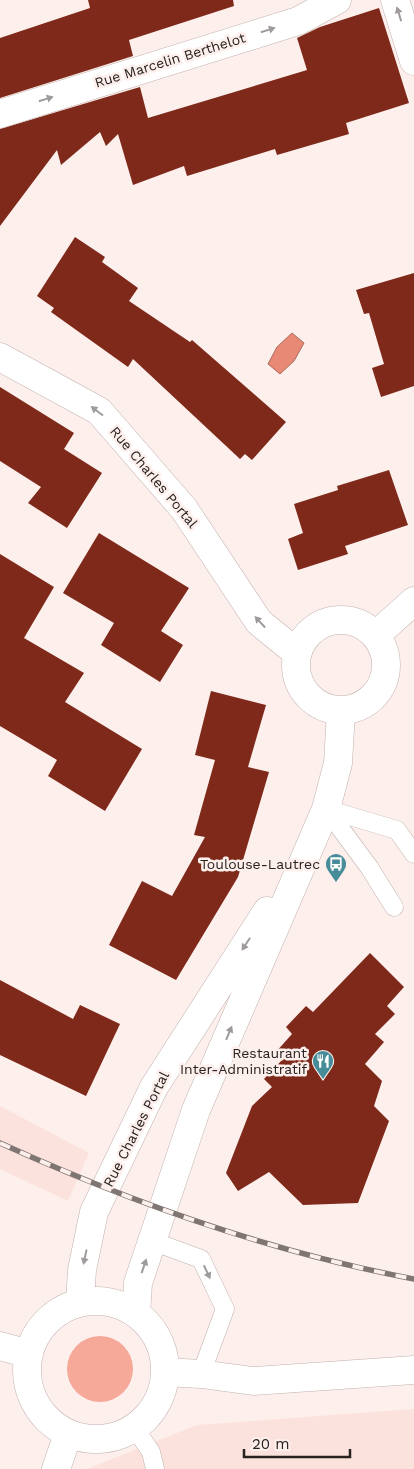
<svg xmlns="http://www.w3.org/2000/svg" width="414" height="1469" font-family="'Work Sans',sans-serif">
	<style>
		.built { fill: #fce2dc }
		.green { fill: #f6a999 }
		.water { fill: #e88976; stroke: #ae6a5c }
		.building { fill: #7e291a }
		.lines { fill: none; stroke-linecap: round; stroke-linejoin: round }
		.lane-casing { stroke: #c1b1ae; stroke-width: 19 }
		.street-casing { stroke: #c1b1ae; stroke-width: 29 }
		.secondary-casing { stroke: #c1b1ae; stroke-width: 29 }
		.lane { stroke: #fff; stroke-width: 18 }
		.street { stroke: #fff; stroke-width: 28 }
		.secondary { stroke: #fff; stroke-width: 28 }
		.rail-casing { stroke: #7f7573; stroke-width: 5.5 }
		.rail { stroke: #fdefec; stroke-width: 4; stroke-dasharray: 11; stroke-linecap: butt }
		.oneway { fill: #9e9b9a }
		.labels { text-anchor: middle; stroke-width: 5; stroke-linejoin: round; paint-order: stroke }
		.street-label { font-size: 14px; fill: #27211f; stroke: #fdefec }
		.poi-label { font-size: 14px; fill: #27211f; stroke: #fdefec; text-anchor: end }
	</style>
	<rect width="100%" height="100%" fill="#fdefec"/>
	<path class="built" d="M 0,1106 L 89,1153 L 68,1201 L 0,1169 Z
		M 414,1409 L 414,1469 L 87,1469 L 197,1425 Z"/>
	<path class="green" d="M67 1369a33 33 0 1 1 66 0a33 33 0 1 1-66 0Z"/>
	<path class="water" d="M 292,333 L 304,343 L 294,361 L 280,374 L 268,364 L 277,347 Z"/>
	<path class="building" d="M 88,0 L 233,0 L 234,6 L 129,40 L 133,56 L 0,98 L 0,38 L 90,8 Z
		M 379,8 L 409,103 L 346,123 L 349,134 L 277,155 L 275,149 L 187,176 L 184,166 L 133,185 L 118,134 L 106,146 L 100,132 L 61,165 L 57,150 L 0,226 L 0,129 L 140,87 L 148,118 L 307,70 L 297,38 L 320,27 Z
		M 75,237 L 105,257 L 102,262 L 138,288 L 129,301 L 190,342 L 192,340 L 286,422 L 252,460 L 245,454 L 240,459 L 133,359 L 128,367 L 51,312 L 54,308 L 37,296 Z
		M 414,273 L 414,386 L 381,397 L 372,368 L 384,364 L 369,313 L 364,314 L 356,290 Z
		M 0,387 L 74,433 L 64,449 L 102,473 L 67,528 L 28,503 L 41,487 L 0,461 Z
		M 389,470 L 408,525 L 345,546 L 348,554 L 298,570 L 288,539 L 303,533 L 294,504 L 338,490 L 337,486 Z
		M 99,533 L 189,588 L 161,631 L 183,645 L 160,682 L 101,645 L 114,623 L 63,593 Z
		M 0,554 L 54,587 L 24,638 L 84,673 L 65,702 L 142,749 L 105,811 L 48,776 L 57,760 L 0,726 Z
		M 211,691 L 266,705 L 248,767 L 269,772 L 238,877 L 176,980 L 109,945 L 142,881 L 172,896 L 205,837 L 194,835 L 215,760 L 195,755 Z
		M 370,953 L 404,987 L 387,1006 L 395,1014 L 375,1034 L 384,1042 L 365,1064 L 382,1081 L 374,1106 L 389,1121 L 358,1203 L 303,1205 L 269,1172 L 238,1191 L 226,1173 L 252,1106 L 272,1087 L 264,1079 L 282,1060 L 275,1053 L 292,1034 L 286,1027 L 306,1006 L 313,1012 Z
		M 0,980 L 73,1019 L 80,1005 L 120,1024 L 86,1096 L 0,1055 Z"/>
	<g class="lines">
		<g class="lane-casing">
			<path id="lane" d="M 326,809 L 369,867 L 394,907
				M 326,809 L 397,830 L 414,854
				M 152,1241 L 201,1259 L 225,1309 L 201,1374
				M 134,1427 L 151,1452 L 155,1469"/>
		</g>
		<g class="street-casing">
			<path id="street" d="M 395,0 L 414,61
				M 0,114 L 298,21 L 337,0
				M 376,635 L 414,601
				M 56,1469 L 68,1434"/>
		</g>
		<g class="secondary-casing">
			<path id="secondary" d="M 0,357 L 99,411 L 184,509 L 259,622 L 297,653
				M296 665a45 45 0 1 1 90 0a45 45 0 1 1-90 0Z
				M27 1370a69 69 0 1 1 138 0a69 69 0 1 1-138 0Z
				M 80,1302 L 82,1270 L 94,1212 L 154,1087 L 267,911
				M 136,1314 L 138,1283 L 196,1110 L 326,809 L 338,763 L 341,711
				M 0,1346 L 29,1354
				M 165,1372 L 201,1374 L 253,1381 L 414,1370"/>
		</g>
		<use href="#lane" class="lane"/>
		<use href="#street" class="street"/>
		<use href="#secondary" class="secondary"/>
		<g class="rail-casing">
			<path id="rail" d="M 0,1143 C 132,1203 271,1252 414,1279"/>
		</g>
		<use href="#rail" class="rail"/>
	</g>
	<defs><path id="oneway-solid" d="M-6-.8H1V-3.2L6.5 0L1 3.2V.8H-6Z" transform="scale(1.25)"/></defs>
	<g class="oneway">
		<use href="#oneway-solid" transform="translate(399 14) rotate(-107)"/>
		<use href="#oneway-solid" transform="translate(268 30) rotate(-17)"/>
		<use href="#oneway-solid" transform="translate(46 99) rotate(-18)"/>
		<use href="#oneway-solid" transform="translate(97 411) rotate(-143)"/>
		<use href="#oneway-solid" transform="translate(260 622) rotate(-133)"/>
		<use href="#oneway-solid" transform="translate(246 944) rotate(123)"/>
		<use href="#oneway-solid" transform="translate(229 1033) rotate(-67)"/>
		<use href="#oneway-solid" transform="translate(85 1257) rotate(102)"/>
		<use href="#oneway-solid" transform="translate(144 1266) rotate(-71)"/>
		<use href="#oneway-solid" transform="translate(207 1272) rotate(65)"/>
	</g>
	<defs>
		<g id="bus-pin" transform="scale(1.125)"><path d="M0 17L-7.5 6A9.5 9.5 0 1 1 7.5 6Z" fill="#478c99" stroke="#fdefec"/><path d="M-5-6H5V4H4V6H2V4H-2V6H-4V4H-5ZM-3.5-4V0h7V-4ZM-3.5 1.2v1.5H-2V1.2ZM2 1.2v1.5H3.5V1.2Z" fill="#fff"/></g>
		<g id="restaurant-pin" transform="scale(1.125)"><path d="M0 17L-7.5 6A9.5 9.5 0 1 1 7.5 6Z" fill="#478c99" stroke="#fdefec"/><path d="M-5-6h1v4h1v-4h1v4h1v-4h1v5L-1.5 .5V6h-2V.5L-5-1ZM5-6V6H3V1.5H1.5Q1.5-4 5-6Z" fill="#fff"/></g>
	</defs>
	<g fill-rule="evenodd">
		<use href="#bus-pin" x="336" y="864"/>
		<use href="#restaurant-pin" x="323" y="1061"/>
	</g>
	<g class="labels">
		<g class="street-label">
			<text transform="translate(170 60) rotate(-17)" y="5">Rue Marcelin Berthelot</text>
			<text transform="translate(154 477) rotate(50)" y="5">Rue Charles Portal</text>
			<text transform="translate(136 1129) rotate(-63)" y="5">Rue Charles Portal</text>
		</g>
		<g class="poi-label">
			<text x="320" y="869">Toulouse-Lautrec</text>
			<text x="307" y="1058">Restaurant<tspan x="307" dy="16">Inter-Administratif</tspan></text>
		</g>
	</g>
	<path d="M244 1449v8h106v-8" fill="none" stroke="#27211f" stroke-width="2.5"/>
	<text x="252" y="1449" font-size="15" fill="#27211f" stroke="#fdefec" stroke-width="4" paint-order="stroke">20 m</text>
</svg>
